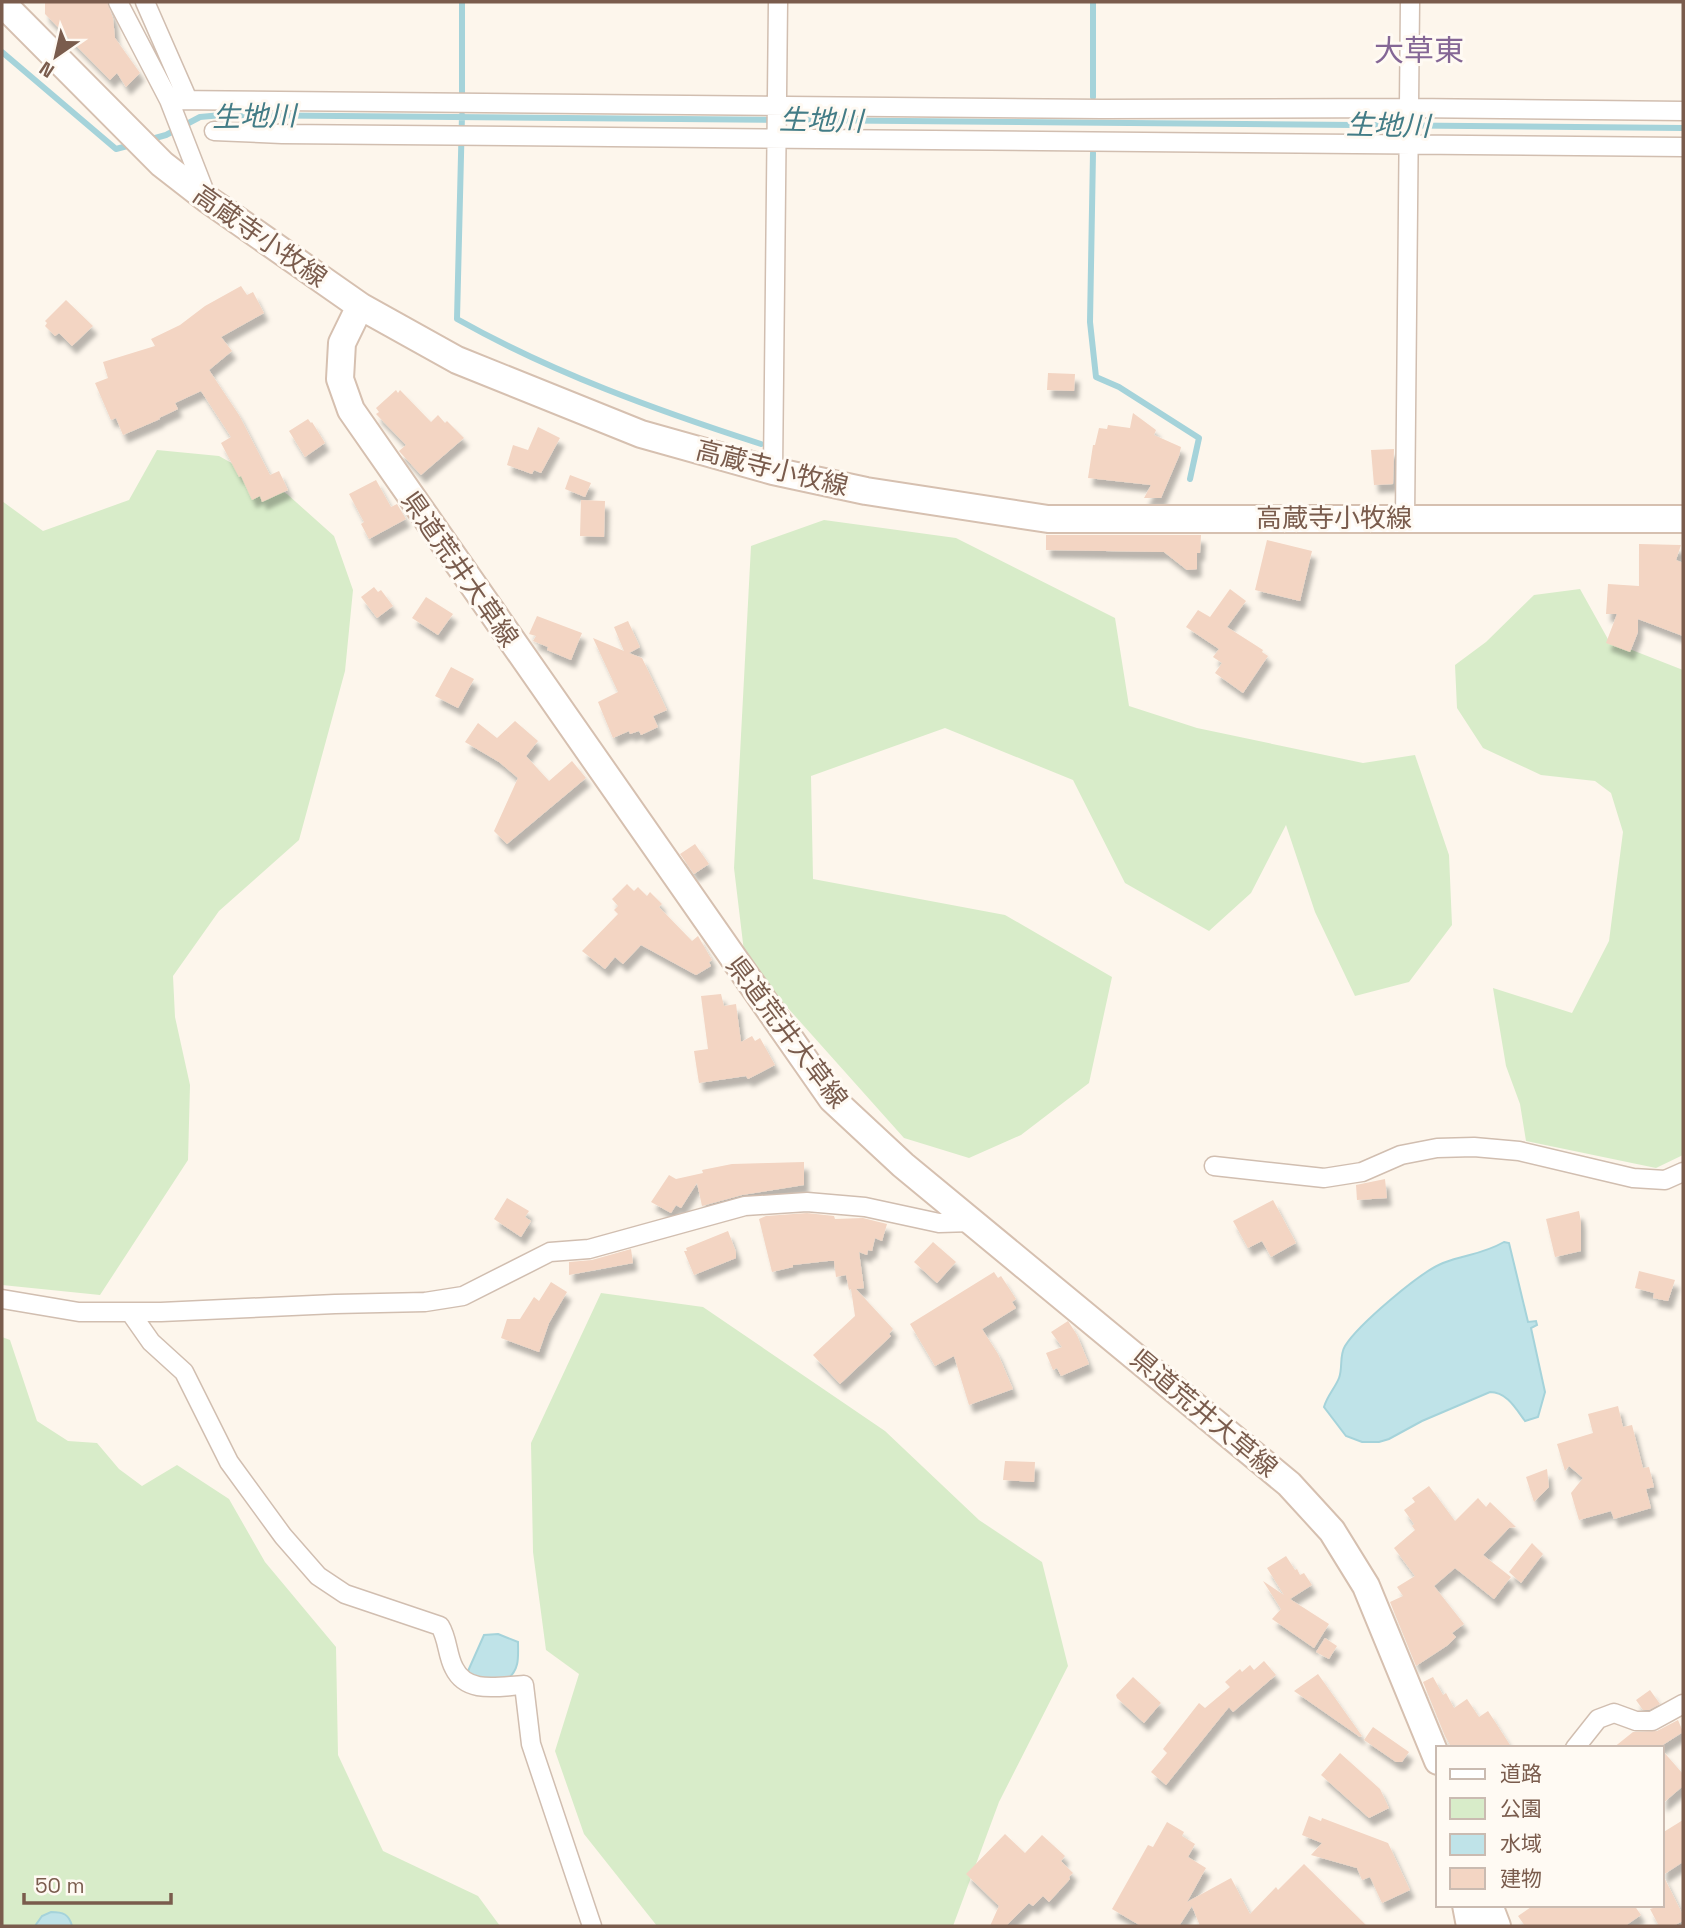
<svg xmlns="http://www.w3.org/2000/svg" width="1685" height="1928" font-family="'Space Grotesk','Noto Sans JP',sans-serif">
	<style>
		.green { fill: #d8ecc9 }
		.water { fill: #bfe3e8; stroke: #a5d3da; stroke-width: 2 }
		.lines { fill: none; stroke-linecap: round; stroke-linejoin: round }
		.stream { stroke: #a5d3da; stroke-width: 6 }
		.building { fill: #f3d5c3; filter: url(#shadow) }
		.street-casing { stroke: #d1beb0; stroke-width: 21 }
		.secondary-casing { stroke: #d6c0b0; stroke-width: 30 }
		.street { stroke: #fff; stroke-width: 18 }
		.secondary { stroke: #fff; stroke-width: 26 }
		.labels { text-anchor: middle; stroke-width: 6; stroke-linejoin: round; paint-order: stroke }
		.street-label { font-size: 26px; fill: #7a5c4d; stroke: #fffaf3 }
		.water-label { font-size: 28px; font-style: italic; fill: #437c86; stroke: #fffaf3 }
		.quarter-label { font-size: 30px; fill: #846695; stroke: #fffaf3 }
	</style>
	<defs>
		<filter id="shadow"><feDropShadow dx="4.5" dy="8" stdDeviation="2" flood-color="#0004"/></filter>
	</defs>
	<rect width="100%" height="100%" fill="#fdf6ec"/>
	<path class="green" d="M 157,450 L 219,456 L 287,494 L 334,536 L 353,590 L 345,671 L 299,840 L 219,911 L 173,976 L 175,1017 L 190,1085 L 188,1160 L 100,1295 L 2,1285 L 2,501 L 43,531 L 129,500 Z
		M 824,520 L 956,538 L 1115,618 L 1129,706 L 1197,728 L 1363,763 L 1415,755 L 1449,855 L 1452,925 L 1409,982 L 1355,996 L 1315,912 L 1286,825 L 1251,893 L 1209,931 L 1125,883 L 1073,780 L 945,728 L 811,776 L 813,879 L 1005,915 L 1112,977 L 1089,1083 L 1021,1135 L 969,1158 L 904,1138 L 745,960 L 734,868 L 751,546 Z
		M 1580,589 L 1609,641 L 1683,670 L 1683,1155 L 1656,1168 L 1526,1141 L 1520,1104 L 1506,1066 L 1493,988 L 1572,1013 L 1609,941 L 1623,832 L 1611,793 L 1595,781 L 1541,775 L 1483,748 L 1457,708 L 1455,665 L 1486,642 L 1534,595 Z
		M 601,1293 L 703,1307 L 885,1431 L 979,1520 L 1042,1562 L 1068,1666 L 999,1802 L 953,1926 L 657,1926 L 584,1834 L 555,1751 L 579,1674 L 546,1650 L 533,1552 L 531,1443 Z
		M 2,1337 L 10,1340 L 37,1421 L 68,1441 L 97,1443 L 119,1469 L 142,1486 L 177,1465 L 229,1499 L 265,1562 L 336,1647 L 338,1755 L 383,1851 L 478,1896 L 500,1926 L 2,1926 Z"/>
	<path class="water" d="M 1504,1242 L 1509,1243 L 1528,1322 L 1536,1321 L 1537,1325 L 1531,1328 L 1545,1392 L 1538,1417 L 1525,1421 C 1516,1409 1507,1392 1490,1392 L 1422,1421 L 1389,1439 L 1379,1442 L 1362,1442 L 1346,1436 L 1324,1407 C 1327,1396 1335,1388 1339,1378 C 1343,1368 1339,1356 1345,1346 C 1358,1325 1420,1272 1443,1263 C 1466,1254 1481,1255 1504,1242 Z
		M 498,1634 L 518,1642 C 518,1657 520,1668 508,1679 L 475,1679 L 468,1676 L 468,1671 L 484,1635 Z
		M 51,1912 C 63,1912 69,1914 72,1926 L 35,1926 L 42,1916 Z"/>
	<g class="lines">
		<path class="stream" d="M 2,52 L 116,149 L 131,145
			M 1093,97 L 1093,2
			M 462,101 L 462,2
			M 462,115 L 457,319 C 553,373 656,410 761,444
			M 148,140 L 166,135 L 200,117 L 222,115 L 1683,128
			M 1093,153 L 1090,322 L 1096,377 L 1119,387 L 1199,438 L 1190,479"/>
	</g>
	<path class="building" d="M 45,2 L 107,2 L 113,18 L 115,38 L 140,73 L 126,87 L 117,73 L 110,80 L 45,14 Z
		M 241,286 L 247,295 L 253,292 L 264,313 L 221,337 L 232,351 L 209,370 L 239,415 L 270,475 L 279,471 L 288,490 L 262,502 L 260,496 L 252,500 L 241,476 L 239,477 L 221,443 L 231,437 L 201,391 L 175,403 L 178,409 L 159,418 L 160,419 L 123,435 L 116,418 L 111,420 L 95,383 L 108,378 L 103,362 L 155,346 L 151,339 L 180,325 L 205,306 Z
		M 66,300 L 93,326 L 72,346 L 59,333 L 55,336 L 45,326 L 47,323 L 45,321 Z
		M 1048,373 L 1075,374 L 1074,391 L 1047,390 Z
		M 396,390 L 398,393 L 400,390 L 431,422 L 438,415 L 445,423 L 447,421 L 464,438 L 421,475 L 399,451 L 406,445 L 376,414 L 379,412 L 376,408 Z
		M 1133,413 L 1156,430 L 1154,435 L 1181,447 L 1179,456 L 1161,498 L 1144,498 L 1151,485 L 1088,478 L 1093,445 L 1095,445 L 1099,428 L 1107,429 L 1108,425 L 1130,428 Z
		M 308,419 L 311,423 L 312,422 L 325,443 L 305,457 L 289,431 Z
		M 538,427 L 560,438 L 541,473 L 534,470 L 532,474 L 507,465 L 513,445 L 528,450 Z
		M 1394,449 L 1393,484 L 1374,485 L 1371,450 Z
		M 570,475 L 591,483 L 585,497 L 565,489 Z
		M 376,480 L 391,507 L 397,504 L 406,519 L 369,539 L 361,524 L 364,522 L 349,494 Z
		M 581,500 L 605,501 L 604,537 L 580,536 Z
		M 1046,535 L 1201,535 L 1200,553 L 1197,553 L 1197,569 L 1187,570 L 1164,552 L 1046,550 Z
		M 1267,540 L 1312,551 L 1300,601 L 1255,590 Z
		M 1639,544 L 1681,545 L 1676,560 L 1683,563 L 1683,636 L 1638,619 L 1638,632 L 1630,652 L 1606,643 L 1617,614 L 1606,614 L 1608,584 L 1639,586 Z
		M 374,587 L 378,592 L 381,590 L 393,606 L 377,618 L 361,597 Z
		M 1230,589 L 1246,601 L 1227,627 L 1263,650 L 1262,652 L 1268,656 L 1243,693 L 1215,673 L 1222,663 L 1213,657 L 1219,649 L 1186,627 L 1198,610 L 1210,617 Z
		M 426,597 L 453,614 L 438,635 L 412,618 Z
		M 537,616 L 582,633 L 571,660 L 547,650 L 548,647 L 533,641 L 536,636 L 529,634 Z
		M 628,621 L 640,647 L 629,653 L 642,658 L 667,710 L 653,716 L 658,727 L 641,735 L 639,731 L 630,734 L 629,731 L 613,738 L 598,702 L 618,692 L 593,638 L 624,651 L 614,627 Z
		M 451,667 L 474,679 L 458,708 L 435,696 Z
		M 515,721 L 538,741 L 526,756 L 549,781 L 572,761 L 586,778 L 507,844 L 494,831 L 518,778 L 499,762 L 465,742 L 478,723 L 497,738 Z
		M 695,844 L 709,864 L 694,874 L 680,854 Z
		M 627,884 L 634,891 L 638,887 L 647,896 L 650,892 L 662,904 L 659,907 L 692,941 L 698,936 L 712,960 L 709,962 L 711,966 L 696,975 L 641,945 L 623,964 L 615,957 L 605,969 L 582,951 L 618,914 L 614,910 L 618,906 L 612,899 Z
		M 721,994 L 724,1006 L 736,1004 L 741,1042 L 752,1036 L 755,1041 L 760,1038 L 775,1065 L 748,1079 L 746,1076 L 699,1083 L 694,1051 L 708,1049 L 701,996 Z
		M 804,1162 L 804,1185 L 742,1195 L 702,1206 L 697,1183 L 681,1208 L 676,1205 L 671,1213 L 651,1202 L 669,1175 L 676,1179 L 703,1173 L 702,1170 L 732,1164 Z
		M 1385,1179 L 1387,1198 L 1357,1200 L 1356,1185 Z
		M 507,1198 L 529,1211 L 525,1217 L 531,1221 L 521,1237 L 494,1219 Z
		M 1273,1200 L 1296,1243 L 1271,1257 L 1262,1241 L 1248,1248 L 1233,1221 Z
		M 1579,1211 L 1581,1222 L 1581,1251 L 1555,1257 L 1546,1219 Z
		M 807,1213 L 834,1216 L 835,1219 L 863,1218 L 887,1224 L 882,1241 L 875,1238 L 872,1251 L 868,1250 L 867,1255 L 859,1252 L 864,1288 L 856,1289 L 893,1329 L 889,1334 L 891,1336 L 840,1384 L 813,1355 L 855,1316 L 851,1289 L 849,1290 L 846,1275 L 836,1277 L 834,1261 L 828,1261 L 793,1265 L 793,1267 L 772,1272 L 759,1219 L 766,1216 Z
		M 728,1231 L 736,1252 L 736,1258 L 694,1275 L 684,1251 L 687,1251 L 686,1248 Z
		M 933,1242 L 956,1262 L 937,1283 L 914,1262 Z
		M 631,1249 L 633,1263 L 569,1275 L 569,1262 L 592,1260 Z
		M 1639,1271 L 1675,1280 L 1668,1301 L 1653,1298 L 1654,1293 L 1635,1288 Z
		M 994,1272 L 998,1278 L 1001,1276 L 1016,1299 L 1012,1302 L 1016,1308 L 982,1329 L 998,1354 L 1013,1389 L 969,1405 L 954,1356 L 935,1366 L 910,1324 Z
		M 551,1282 L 567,1292 L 549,1323 L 539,1352 L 501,1338 L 507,1319 L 520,1319 L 534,1297 L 539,1301 Z
		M 1068,1321 L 1077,1335 L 1089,1364 L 1061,1376 L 1057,1368 L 1053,1370 L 1046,1353 L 1062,1347 L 1051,1332 Z
		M 1618,1406 L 1623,1427 L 1632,1425 L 1643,1468 L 1649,1467 L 1654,1487 L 1646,1489 L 1651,1508 L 1614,1519 L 1611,1511 L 1579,1520 L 1571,1493 L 1583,1478 L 1569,1466 L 1565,1471 L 1557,1444 L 1593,1433 L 1588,1414 Z
		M 1005,1461 L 1035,1462 L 1034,1482 L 1003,1480 Z
		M 1547,1469 L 1549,1487 L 1534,1502 L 1526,1477 Z
		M 1429,1486 L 1455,1521 L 1478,1498 L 1486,1507 L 1490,1502 L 1516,1527 L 1509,1528 L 1483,1555 L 1511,1577 L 1494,1599 L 1455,1568 L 1434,1586 L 1464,1624 L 1452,1633 L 1456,1637 L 1448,1645 L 1416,1666 L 1390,1602 L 1403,1596 L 1397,1587 L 1415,1576 L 1394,1548 L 1415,1530 L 1412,1526 L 1414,1524 L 1404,1510 L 1415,1502 L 1412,1498 Z
		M 1532,1543 L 1543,1554 L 1521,1583 L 1509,1572 Z
		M 1286,1556 L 1295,1570 L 1297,1569 L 1300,1575 L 1304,1573 L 1312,1585 L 1290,1599 L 1329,1624 L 1314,1648 L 1272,1619 L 1281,1609 L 1263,1581 L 1284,1595 L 1267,1568 Z
		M 1325,1638 L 1337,1646 L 1329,1659 L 1316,1652 Z
		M 1264,1661 L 1276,1675 L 1233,1712 L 1229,1707 L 1166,1785 L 1151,1772 L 1167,1753 L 1163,1749 L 1199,1703 L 1205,1708 L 1230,1687 L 1225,1682 L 1240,1669 L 1242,1672 L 1250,1665 L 1254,1670 Z
		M 1318,1674 L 1362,1736 L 1360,1737 L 1294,1691 Z
		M 1133,1677 L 1161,1703 L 1144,1723 L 1117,1698 L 1116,1695 Z
		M 1433,1677 L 1443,1695 L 1446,1693 L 1454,1708 L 1467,1699 L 1479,1717 L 1488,1711 L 1512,1748 L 1452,1748 L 1445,1736 L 1423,1682 Z
		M 1650,1690 L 1660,1704 L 1649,1710 L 1643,1710 L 1636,1700 Z
		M 1678,1720 L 1683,1732 L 1658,1748 L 1613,1748 L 1633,1732 L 1657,1731 Z
		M 1373,1727 L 1409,1752 L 1402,1762 L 1396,1762 L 1364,1740 Z
		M 1662,1750 L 1683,1774 L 1683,1786 L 1662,1804 Z
		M 1340,1753 L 1380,1789 L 1389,1808 L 1369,1818 L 1321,1775 Z
		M 1309,1816 L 1321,1821 L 1322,1818 L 1388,1843 L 1410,1890 L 1382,1903 L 1370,1877 L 1362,1880 L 1357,1868 L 1311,1855 L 1322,1843 L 1302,1835 Z
		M 1683,1820 L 1683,1862 L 1663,1875 L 1683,1915 L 1683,1921 L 1673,1926 L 1659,1926 L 1650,1909 L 1662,1905 L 1662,1833 Z
		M 1167,1822 L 1184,1832 L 1182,1836 L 1195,1844 L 1188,1857 L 1206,1868 L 1187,1902 L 1231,1878 L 1250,1914 L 1276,1887 L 1278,1890 L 1304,1864 L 1367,1926 L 1200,1926 L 1192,1906 L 1179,1926 L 1141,1926 L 1112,1909 L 1148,1845 L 1153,1847 Z
		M 1005,1834 L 1025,1853 L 1042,1835 L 1065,1856 L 1061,1861 L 1073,1873 L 1069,1877 L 1070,1879 L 1049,1902 L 1043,1896 L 1033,1906 L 1029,1903 L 1006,1926 L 990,1926 L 999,1906 L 966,1874 Z
		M 1534,1905 L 1634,1905 L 1641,1915 L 1625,1926 L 1525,1926 L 1518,1916 Z"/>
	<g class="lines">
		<g class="street-casing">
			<path id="street" d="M 118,2 L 169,100 L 1102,109 L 1409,108 L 1683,111
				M 145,2 L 188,100
				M 169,100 L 206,195
				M 214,131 L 282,134 L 1683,147
				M 773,471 L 778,2
				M 1405,518 L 1410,2
				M 1214,1166 L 1324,1178 L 1362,1172 L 1401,1155 L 1437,1148 L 1474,1147 L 1519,1151 L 1633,1178 L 1665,1180 L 1683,1172
				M 2,1299 L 79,1312 L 161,1312 L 335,1304 L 425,1302 L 463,1296 L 550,1252 L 589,1249 L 745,1206 L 807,1202 L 865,1207 L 939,1223 L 972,1222
				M 130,1312 L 151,1342 L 184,1372 L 229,1462 L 283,1536 L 318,1576 L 345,1594 L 440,1626 C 448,1639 447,1655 454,1668 C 467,1695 500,1686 524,1685 L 531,1744 L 592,1926
				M 1575,1748 L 1598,1719 L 1614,1713 L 1636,1721 L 1652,1721 L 1683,1704"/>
		</g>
		<g class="secondary-casing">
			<path id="secondary" d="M 2,3 L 162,164 L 207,199 L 360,306 L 457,360 L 641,434 L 773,471 L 866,491 L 1048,519 L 1683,519
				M 360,306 L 342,343 L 340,379 L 351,410 L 832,1099 L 903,1165 L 1289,1484 L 1332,1531 L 1366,1586 L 1438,1761
				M 1466,1905 L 1470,1926
				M 1489,1905 L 1497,1926"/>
		</g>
		<use href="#street" class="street"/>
		<use href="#secondary" class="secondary"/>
	</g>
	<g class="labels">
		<g class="street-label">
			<text transform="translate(260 236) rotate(35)" y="9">高蔵寺小牧線</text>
			<text transform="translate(772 468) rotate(14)" y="9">高蔵寺小牧線</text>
			<text x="1334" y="527">高蔵寺小牧線</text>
			<text transform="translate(460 569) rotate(55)" y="9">県道荒井大草線</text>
			<text transform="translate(787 1032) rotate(53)" y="9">県道荒井大草線</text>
			<text transform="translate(1204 1413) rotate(40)" y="9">県道荒井大草線</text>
		</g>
		<g class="water-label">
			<text transform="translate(254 116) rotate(-1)" y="10">生地川</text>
			<text transform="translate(821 120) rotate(1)" y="10">生地川</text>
			<text transform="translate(1388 125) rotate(1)" y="10">生地川</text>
		</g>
		<g class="quarter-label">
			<text x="1419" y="61">大草東</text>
		</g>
	</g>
	<rect width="1685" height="1928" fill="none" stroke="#7a5c4d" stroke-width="7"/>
	<rect x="1436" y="1746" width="228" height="161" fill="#fffaf3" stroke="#cabbb1" stroke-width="2"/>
	<rect x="1450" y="1769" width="35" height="10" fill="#ffffff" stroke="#cabbb1" stroke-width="2"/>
	<text x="1500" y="1781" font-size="21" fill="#7a5c4d">道路</text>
	<rect x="1450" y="1798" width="35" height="21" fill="#d8ecc9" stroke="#cabbb1" stroke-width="2"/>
	<text x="1500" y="1816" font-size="21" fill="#7a5c4d">公園</text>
	<rect x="1450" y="1834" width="35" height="21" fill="#bfe3e8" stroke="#cabbb1" stroke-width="2"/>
	<text x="1500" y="1851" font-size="21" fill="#7a5c4d">水域</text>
	<rect x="1450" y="1868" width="35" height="21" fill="#f3d5c3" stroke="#cabbb1" stroke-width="2"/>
	<text x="1500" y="1886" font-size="21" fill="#7a5c4d">建物</text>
	<g transform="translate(56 56) rotate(214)" stroke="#fffaf3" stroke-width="5" paint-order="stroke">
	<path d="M0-5L12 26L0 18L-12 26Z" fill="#7a5c4d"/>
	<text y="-10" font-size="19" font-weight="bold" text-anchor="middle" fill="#7a5c4d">N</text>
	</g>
	<path d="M24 1893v10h147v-10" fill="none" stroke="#7a5c4d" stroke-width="3.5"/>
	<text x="35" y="1893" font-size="21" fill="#7a5c4d" stroke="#fffaf3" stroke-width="5" paint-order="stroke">50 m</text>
</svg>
